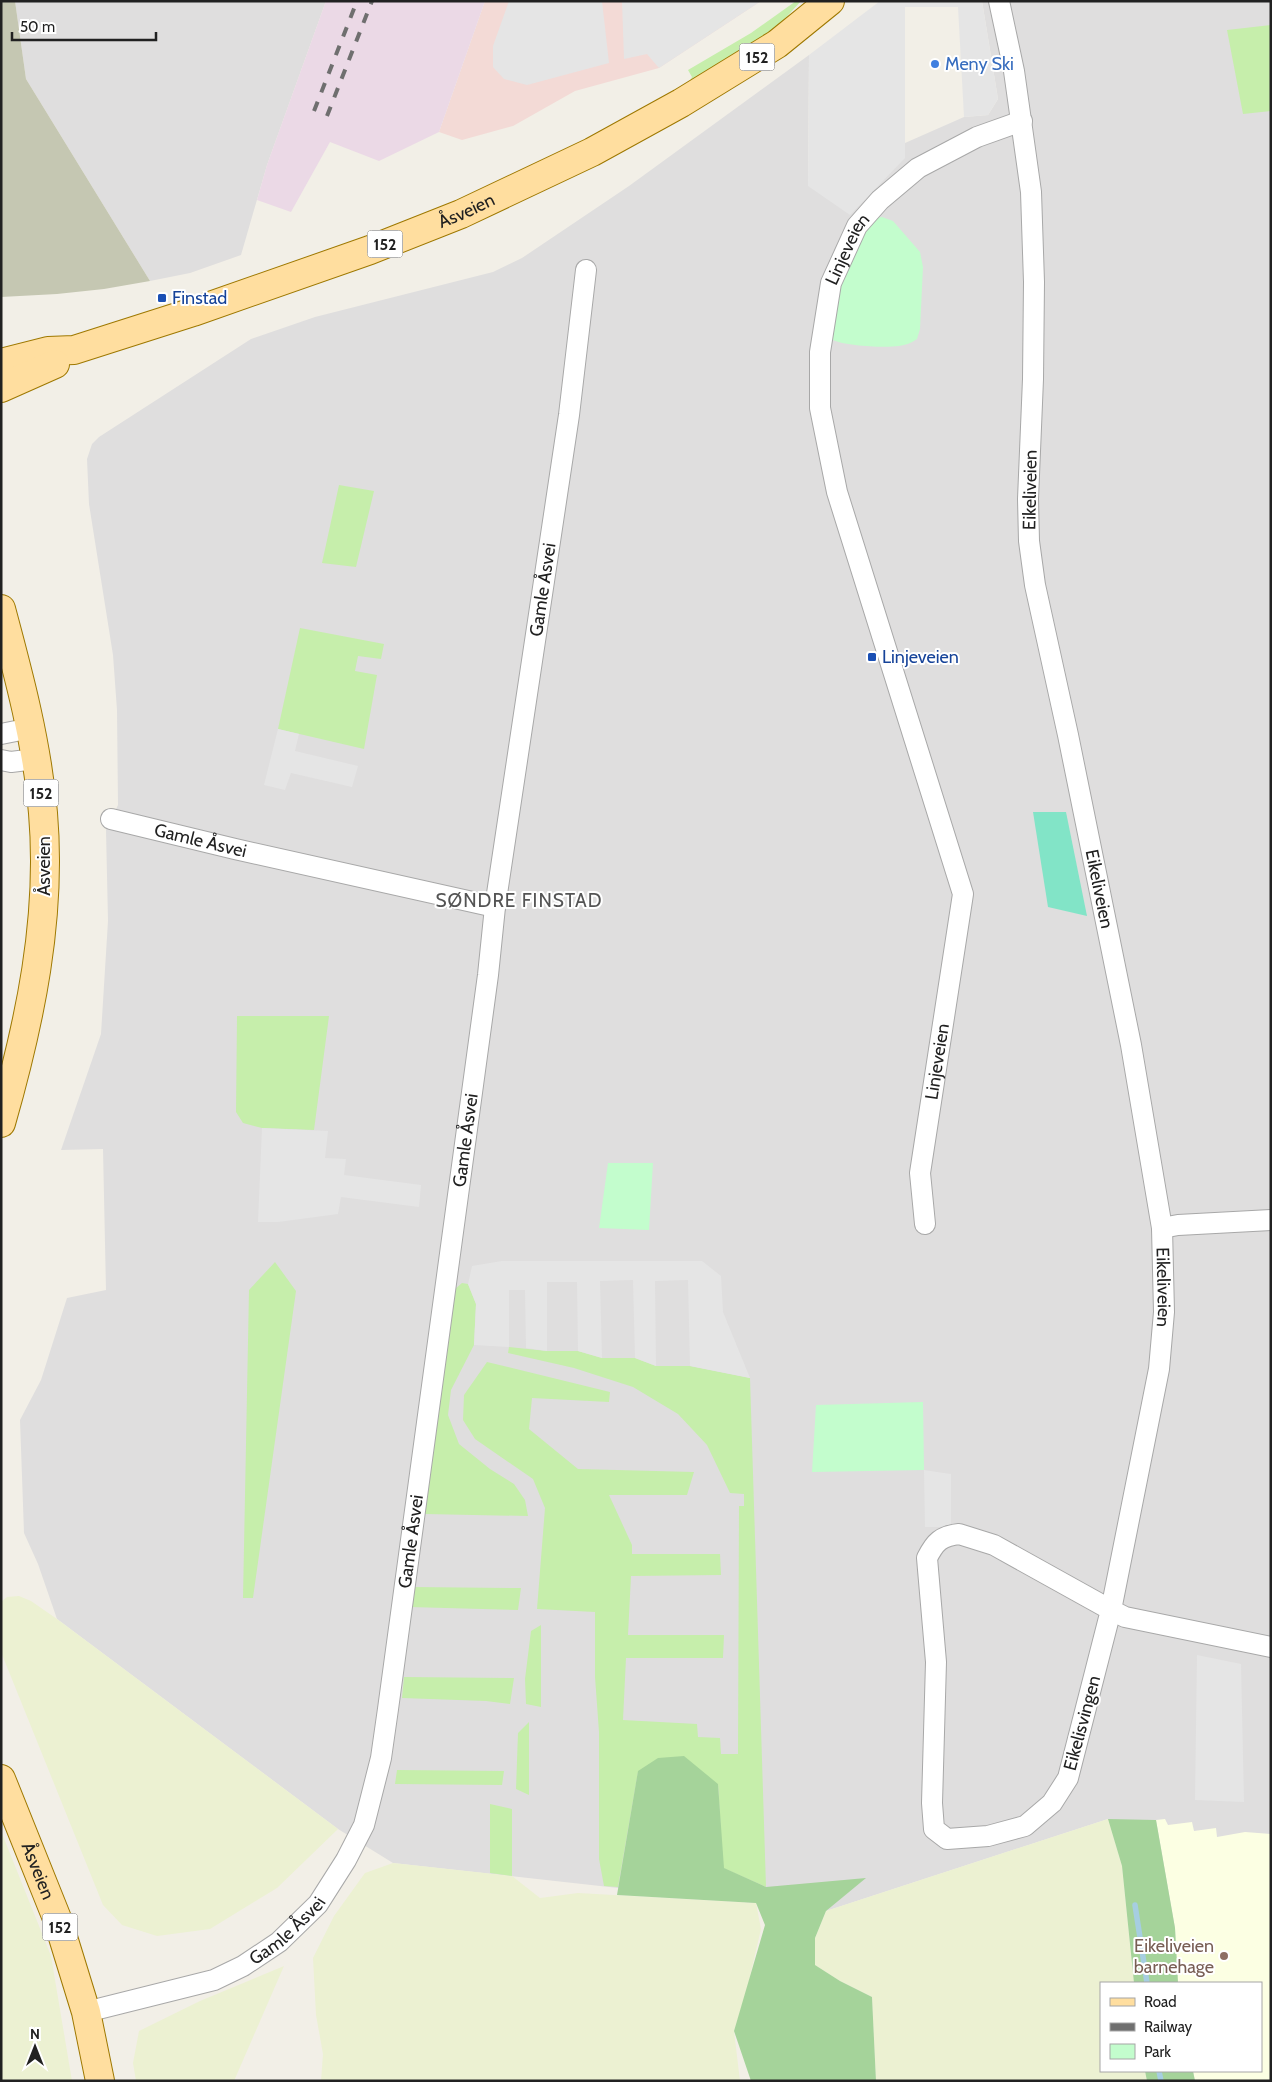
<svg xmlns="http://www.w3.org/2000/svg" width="1272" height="2082" font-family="Cabin,sans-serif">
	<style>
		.residential { fill: #dfdede }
		.commercial { fill: #f3dad6 }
		.industrial { fill: #ebd9e6 }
		.education { fill: #fcffe3 }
		.construction { fill: #c5c7b2 }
		.farmland { fill: #ecf1d2 }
		.grass { fill: #c6eeab }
		.forest { fill: #a5d39a }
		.park { fill: #c3fdcd }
		.pitch { fill: #82e4c7 }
		.parking { fill: #e5e5e5 }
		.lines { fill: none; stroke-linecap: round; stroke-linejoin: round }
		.stream { stroke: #a6cee1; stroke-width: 5.5 }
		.street-casing { stroke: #a8a8a8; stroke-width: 22 }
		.primary-casing { stroke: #9e7800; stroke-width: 30 }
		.street { stroke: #fff; stroke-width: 20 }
		.primary { stroke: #ffde9f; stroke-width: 28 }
		.rail { stroke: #6f6f6f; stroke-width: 4; stroke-dasharray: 10 10; stroke-linecap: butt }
		.shop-dot { fill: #3f7fe0; stroke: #fff; stroke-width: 2 }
		.transit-dot { fill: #1a4fb4; stroke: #fff; stroke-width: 2 }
		.education-dot { fill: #8d6e63; stroke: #fff; stroke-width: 2 }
		.labels { text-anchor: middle; stroke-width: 4; stroke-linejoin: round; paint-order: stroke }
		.shield { fill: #fff; stroke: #646464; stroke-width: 1 }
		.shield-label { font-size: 16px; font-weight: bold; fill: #212121 }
		.shop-label { font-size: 18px; fill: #366cbe; stroke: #fff; text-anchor: start }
		.street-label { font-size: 18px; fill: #212121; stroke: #fff }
		.transit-label { font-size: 18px; fill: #164399; stroke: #fff; text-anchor: start }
		.education-label { font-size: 18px; fill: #785e54; stroke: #fff; text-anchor: end }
		.neighbourhood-label { font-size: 19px; letter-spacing: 1px; fill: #545454; stroke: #fff }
	</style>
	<rect width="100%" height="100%" fill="#f2efe7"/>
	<path class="residential" d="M 15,1 L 326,1 L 267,165 L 241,255 L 190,273 L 150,281 L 26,79 Z
		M 982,1 L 1271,1 L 1271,2081 L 1195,2081 L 1193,2071 L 1261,2071 L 1261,1983 L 1178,1983 L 1175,1928 L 1108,1819 L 826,1911 L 393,1863 L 338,1829 L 57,1619 L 38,1564 L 24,1533 L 20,1420 L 41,1380 L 67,1298 L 106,1290 L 103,1149 L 61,1150 L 101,1034 L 108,921 L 106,830 L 118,805 L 117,710 L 113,655 L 89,504 L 87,459 L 92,444 L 99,437 L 251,339 L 315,317 L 493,272 L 522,258 L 629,186 L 809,55 L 808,186 L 905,158 L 905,143 L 964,117 L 988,115 L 998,99 Z"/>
	<path class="commercial" d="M 485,1 L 761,1 L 659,68 L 575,91 L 513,126 L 462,140 L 439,132 Z"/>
	<path class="industrial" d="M 326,1 L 485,1 L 439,132 L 379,161 L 330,142 L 291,212 L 257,200 L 267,165 Z"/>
	<path class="education" d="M 1165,1819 L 1168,1825 L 1192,1822 L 1194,1831 L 1216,1828 L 1217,1837 L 1245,1832 L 1271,1834 L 1271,2081 L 1195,2081 L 1193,2071 L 1261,2071 L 1261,1983 L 1178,1983 L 1175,1928 L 1156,1820 Z"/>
	<path class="construction" d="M 1,1 L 15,1 L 26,79 L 150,281 L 104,289 L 57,294 L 1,297 Z"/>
	<path class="farmland" d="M 19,1596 L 31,1601 L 57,1619 L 338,1829 L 277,1888 L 210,1929 L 157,1936 L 122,1925 L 103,1905 L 1,1652 L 1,1602 L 7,1597 Z
		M 1108,1819 L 1122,1866 L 1134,1983 L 1101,1983 L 1101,2071 L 1145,2071 L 1147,2081 L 876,2081 L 872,1997 L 840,1981 L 815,1965 L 815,1938 L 826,1911 Z
		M 1,1831 L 51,1956 L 72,2081 L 1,2081 Z
		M 393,1863 L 512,1876 L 540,1898 L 578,1893 L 756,1903 L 761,1929 L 747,1989 L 734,2031 L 740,2081 L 321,2081 L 323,2054 L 316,2015 L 313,1958 L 334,1916 L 365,1873 Z
		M 284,1966 L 234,2081 L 136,2081 L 133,2063 L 139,2031 L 200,2001 Z"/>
	<path class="grass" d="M 796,1 L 801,1 L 771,34 L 688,84 L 692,77 L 688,70 L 751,33 Z
		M 1271,25 L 1271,111 L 1243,114 L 1227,30 Z
		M 339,485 L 374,491 L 356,567 L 322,563 Z
		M 300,628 L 384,644 L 381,659 L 358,656 L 355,671 L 377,675 L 364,749 L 278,729 Z
		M 237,1016 L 329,1016 L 314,1130 L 262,1128 L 243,1123 L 236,1112 Z
		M 275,1262 L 296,1291 L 253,1598 L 243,1598 L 249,1290 Z
		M 462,1283 L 468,1284 L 476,1304 L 474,1345 L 451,1390 L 448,1415 L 459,1444 L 490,1469 L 514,1484 L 525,1500 L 528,1516 L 424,1514 L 455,1289 Z
		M 509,1347 L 547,1351 L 578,1351 L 602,1358 L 635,1358 L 656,1366 L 690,1366 L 750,1378 L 766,1887 L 723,1868 L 718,1784 L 638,1772 L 618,1887 L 604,1886 L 599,1859 L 599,1732 L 595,1677 L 595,1612 L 537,1609 L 545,1508 L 533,1479 L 475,1439 L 463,1420 L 464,1395 L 487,1362 L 610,1392 L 609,1402 L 532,1398 L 529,1429 L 578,1469 L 694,1472 L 687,1495 L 609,1495 L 632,1545 L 632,1554 L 720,1554 L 721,1575 L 631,1576 L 628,1635 L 724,1635 L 723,1658 L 626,1658 L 623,1720 L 697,1724 L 698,1737 L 720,1738 L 721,1754 L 738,1754 L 739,1506 L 744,1506 L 744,1494 L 730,1493 L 707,1445 L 678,1414 L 633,1387 L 574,1368 L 508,1353 Z
		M 413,1587 L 521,1588 L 518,1610 L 409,1607 Z
		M 541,1625 L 541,1707 L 526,1704 L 525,1679 L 531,1631 Z
		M 404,1677 L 514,1678 L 510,1704 L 486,1701 L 402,1698 Z
		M 529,1722 L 529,1795 L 516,1789 L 518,1733 Z
		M 397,1770 L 504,1771 L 502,1785 L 395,1784 Z
		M 490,1804 L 512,1809 L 512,1876 L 490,1873 Z"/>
	<path class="forest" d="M 684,1756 L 718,1784 L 724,1868 L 766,1887 L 866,1878 L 826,1911 L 815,1938 L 815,1965 L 840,1981 L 872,1997 L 876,2081 L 751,2081 L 734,2031 L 765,1925 L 756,1903 L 617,1895 L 638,1771 L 658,1758 Z
		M 1108,1819 L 1156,1820 L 1175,1928 L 1178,1983 L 1134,1983 L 1122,1866 Z
		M 1145,2071 L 1193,2071 L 1195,2081 L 1147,2081 Z"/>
	<path class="park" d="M 882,217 L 893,221 L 920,252 L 923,267 L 920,329 L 917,339 C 911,343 906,345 899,346 C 884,348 845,346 833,340 C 822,306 856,246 874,218 Z
		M 608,1163 L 653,1163 L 649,1230 L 599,1228 Z
		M 923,1402 L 924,1470 L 812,1472 L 816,1405 Z"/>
	<path class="pitch" d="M 1033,812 L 1066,812 L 1087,916 L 1048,907 Z"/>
	<path class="parking" d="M 509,1 L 602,1 L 609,63 L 527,85 L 504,79 L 493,67 L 493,46 Z
		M 622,1 L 761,1 L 659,68 L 647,54 L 624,59 Z
		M 880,1 L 982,1 L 998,99 L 988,115 L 964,117 L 958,7 L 905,7 L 905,158 L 850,215 L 808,186 L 809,55 Z
		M 278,729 L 299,734 L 295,751 L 358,766 L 352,787 L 291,773 L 285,790 L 264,785 Z
		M 262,1128 L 328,1131 L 325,1158 L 346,1159 L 344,1175 L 421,1185 L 419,1207 L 341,1197 L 338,1214 L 278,1222 L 258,1222 Z
		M 502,1261 L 702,1261 L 721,1276 L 723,1312 L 750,1378 L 690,1366 L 688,1280 L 655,1281 L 656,1366 L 635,1358 L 633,1280 L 600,1281 L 602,1358 L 578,1351 L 577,1282 L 547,1282 L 547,1351 L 526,1348 L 525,1290 L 509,1290 L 509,1347 L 474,1345 L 476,1304 L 468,1284 L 472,1266 Z
		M 924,1470 L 951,1474 L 951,1527 L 925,1527 Z
		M 1197,1655 L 1241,1664 L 1244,1802 L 1195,1800 Z"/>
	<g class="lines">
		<path class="stream" d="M 1135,1905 L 1147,1983
			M 1159,2071 L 1161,2081"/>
		<g class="street-casing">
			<g id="street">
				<path id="s1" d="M 999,1 L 1014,71 L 1031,192 L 1034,282 L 1033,379 L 1028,499 L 1029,541 L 1035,585 L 1068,735 L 1131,1045 L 1162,1228 L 1164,1312 L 1159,1369 L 1111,1610 L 1125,1617 L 1271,1647"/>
				<path d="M 1,734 L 31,728"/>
				<path d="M 1,760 L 11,762 L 35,759"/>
				<path id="s2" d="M 111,819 L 235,849 L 495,907"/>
				<path id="s3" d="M 925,1224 L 920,1173 L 963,894 L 837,492 L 820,408 L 820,352 L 831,283 L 857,226 L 880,200 L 918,168 L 977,137 L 1022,121"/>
				<path d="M 1162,1228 L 1178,1225 L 1271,1220"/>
				<path d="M 959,1534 L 994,1545 L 1111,1610 L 1068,1778 L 1052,1803 L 1025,1826 L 988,1836 L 947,1839 L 934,1829 L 932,1803 L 936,1662 L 927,1558 C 935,1542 941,1536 959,1534 Z"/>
				<path id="s4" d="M 86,2012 L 214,1980 L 243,1966 L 279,1942 L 318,1904 L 346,1860 L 364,1825 L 381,1758 L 388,1709 L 488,975 L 495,907 L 569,415 L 586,270"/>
			</g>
		</g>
		<g class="primary-casing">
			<g id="primary">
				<path id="s5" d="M 1,363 L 48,351 L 74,350 L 193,312 L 370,250 L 461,214 L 592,152 L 681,103 L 777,44 L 830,1"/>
				<path d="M 1,388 L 55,364"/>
				<path d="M 1,609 C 19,676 37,743 43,813 C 52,918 30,1022 1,1123"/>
				<path id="s6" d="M 1,1779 L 58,1921 L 86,2012 L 100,2081"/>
			</g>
		</g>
		<use href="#street" class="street"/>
		<use href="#primary" class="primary"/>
		<path class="rail" d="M 314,111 L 357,1
			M 327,116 L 372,1"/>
	</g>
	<circle class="shop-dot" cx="935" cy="64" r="5"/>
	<g class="transit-dot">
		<rect x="157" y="293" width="10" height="10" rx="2.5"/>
		<rect x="867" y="652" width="10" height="10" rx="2.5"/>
	</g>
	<circle class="education-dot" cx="1224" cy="1956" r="5"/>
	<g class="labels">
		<g class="shield">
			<rect x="739.5" y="43.5" width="35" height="27" rx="4"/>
			<rect x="367.5" y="230.5" width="35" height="27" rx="4"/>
			<rect x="23.5" y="779.5" width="35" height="27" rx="4"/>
			<rect x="42.5" y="1913.5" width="35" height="27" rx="4"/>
		</g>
		<g class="shield-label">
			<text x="757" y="63">152</text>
			<text x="385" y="250">152</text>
			<text x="41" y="799">152</text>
			<text x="60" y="1933">152</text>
		</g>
		<g class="shop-label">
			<text x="945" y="70">Meny Ski</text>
		</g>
		<g class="street-label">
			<text dy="6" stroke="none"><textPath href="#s5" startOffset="491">Åsveien</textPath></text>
			<text dy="6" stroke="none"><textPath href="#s3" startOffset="1004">Linjeveien</textPath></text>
			<text transform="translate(1030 490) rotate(-89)" y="6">Eikeliveien</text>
			<text dy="6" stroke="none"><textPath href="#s4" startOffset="1602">Gamle Åsvei</textPath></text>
			<text dy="6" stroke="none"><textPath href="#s2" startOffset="92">Gamle Åsvei</textPath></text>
			<text transform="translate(44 866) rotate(-90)" y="6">Åsveien</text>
			<text dy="6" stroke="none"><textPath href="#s1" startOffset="898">Eikeliveien</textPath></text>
			<text dy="6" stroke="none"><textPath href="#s3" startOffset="164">Linjeveien</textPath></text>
			<text dy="6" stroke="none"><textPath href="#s4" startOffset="1046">Gamle Åsvei</textPath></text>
			<text dy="6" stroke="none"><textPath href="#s1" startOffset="1302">Eikeliveien</textPath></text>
			<text dy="6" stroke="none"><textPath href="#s4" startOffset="641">Gamle Åsvei</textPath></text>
			<text transform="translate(1082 1723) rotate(-75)" y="6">Eikelisvingen</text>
			<text dy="6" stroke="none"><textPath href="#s6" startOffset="99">Åsveien</textPath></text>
			<text dy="6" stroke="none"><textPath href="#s4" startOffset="221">Gamle Åsvei</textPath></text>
		</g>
		<g class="transit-label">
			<text x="172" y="304">Finstad</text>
			<text x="882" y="663">Linjeveien</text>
		</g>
		<g class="education-label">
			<text x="1214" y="1952">Eikeliveien<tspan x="1214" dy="21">barnehage</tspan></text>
		</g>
		<g class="neighbourhood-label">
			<text x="519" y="907">SØNDRE FINSTAD</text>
		</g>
	</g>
	<rect width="1272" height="2082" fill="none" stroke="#212121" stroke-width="5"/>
	<rect x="1100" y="1982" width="162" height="90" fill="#ffffff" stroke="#a6a6a6"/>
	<rect x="1110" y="1998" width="25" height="8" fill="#ffde9f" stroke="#a6a6a6"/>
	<text x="1144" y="2007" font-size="15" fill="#212121">Road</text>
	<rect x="1110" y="2023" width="25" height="8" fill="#6f6f6f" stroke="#a6a6a6"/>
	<text x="1144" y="2032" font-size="15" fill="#212121">Railway</text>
	<rect x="1110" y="2044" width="25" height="15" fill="#c3fdcd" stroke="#a6a6a6"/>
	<text x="1144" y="2057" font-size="15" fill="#212121">Park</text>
	<g transform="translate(35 2047)" stroke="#ffffff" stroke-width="4" paint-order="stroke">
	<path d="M0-4L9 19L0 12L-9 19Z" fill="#212121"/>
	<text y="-8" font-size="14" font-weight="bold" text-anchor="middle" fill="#212121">N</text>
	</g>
	<path d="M12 32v8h144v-8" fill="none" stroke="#212121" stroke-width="2.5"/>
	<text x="20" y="32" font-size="15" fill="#212121" stroke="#ffffff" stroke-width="4" paint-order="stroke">50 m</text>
</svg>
